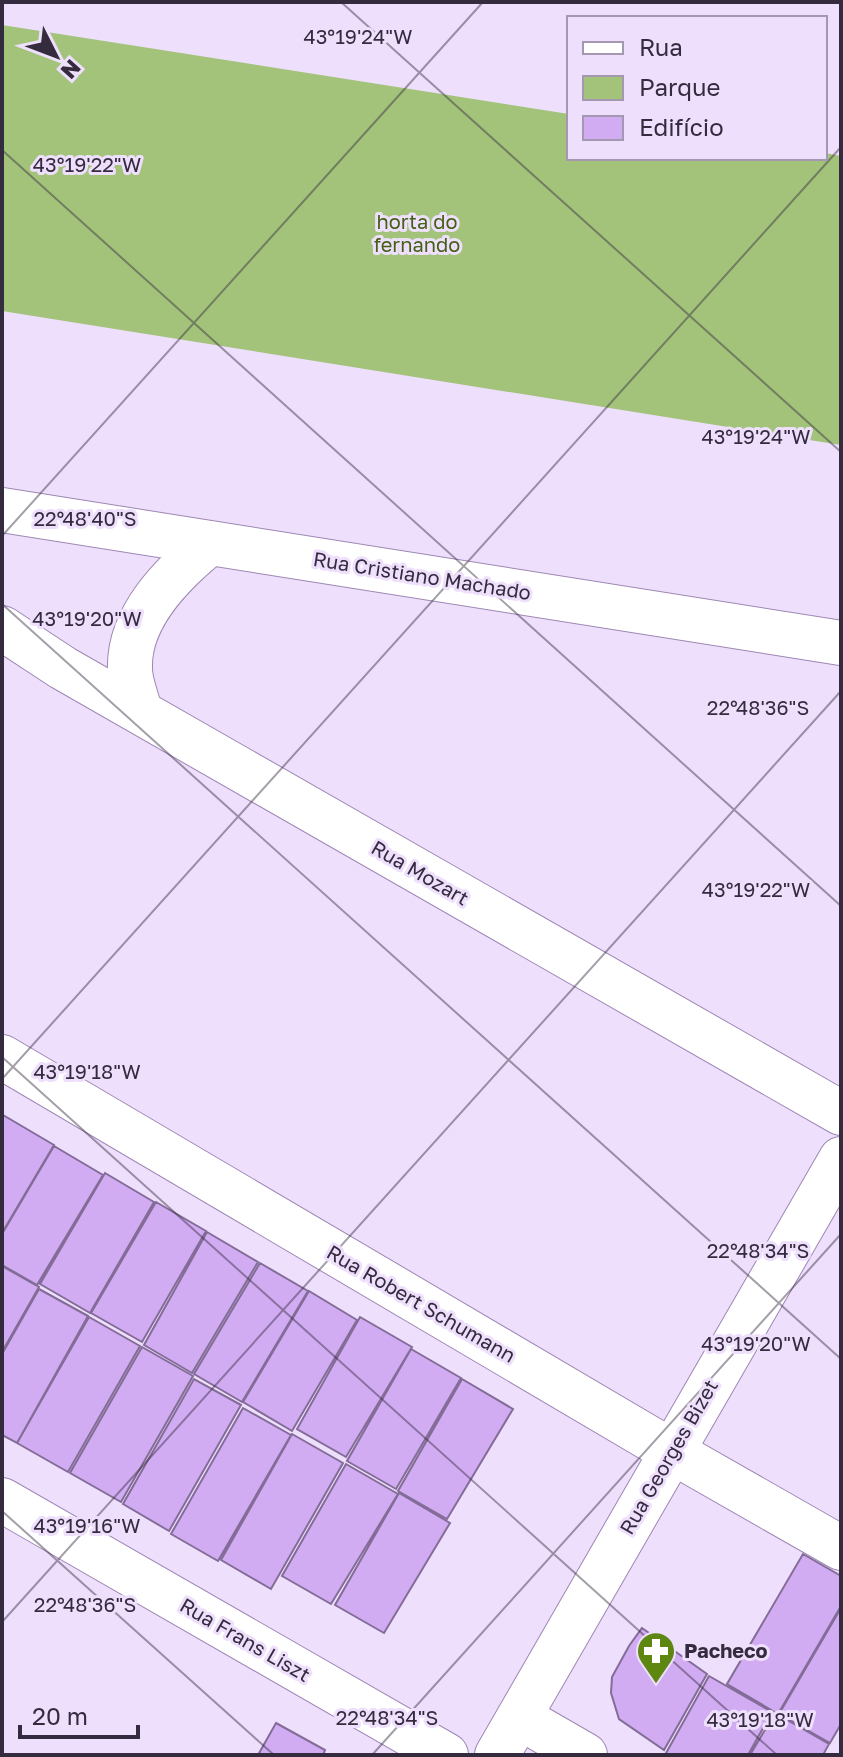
<svg xmlns="http://www.w3.org/2000/svg" width="843" height="1757" font-family="'Golos Text',sans-serif">
	<style>
		.green { fill: #a3c37b }
		.building { fill: #d1acf2; stroke: #836c97; stroke-width: 2 }
		.lines { fill: none; stroke-linecap: round; stroke-linejoin: round }
		.minor-casing { stroke: #9e87b4; stroke-width: 46 }
		.minor { stroke: #fff; stroke-width: 44 }
		.ticks { fill: none; stroke: #352b3e; stroke-width: 2; stroke-opacity: 0.45 }
		.labels { text-anchor: middle; stroke-width: 6; stroke-linejoin: round; paint-order: stroke }
		.park-label { font-size: 20px; fill: #446113; stroke: #eedffc }
		.street-label { font-size: 20px; fill: #352b3e; stroke: #eedffc }
		.poi-label { font-size: 20px; font-weight: bold; fill: #352b3e; stroke: #eedffc; text-anchor: start }
		.ticks-label { font-size: 20px; text-anchor: middle; fill: #352b3e; stroke: #eedffc; stroke-width: 6; stroke-linejoin: round; paint-order: stroke }
	</style>
	<rect width="100%" height="100%" fill="#eedffc"/>
	<path class="green" d="M 2,25 L 569,114 L 569,158 L 825,158 L 825,153 L 841,156 L 841,445 L 2,311 Z"/>
	<path class="building" d="M 3,1115 L 54,1145 L 2,1233 L 2,1116 Z
		M 54,1146 L 103,1175 L 37,1285 L 2,1265 L 2,1234 Z
		M 105,1173 L 154,1202 L 90,1313 L 40,1284 Z
		M 156,1202 L 206,1231 L 142,1342 L 91,1313 Z
		M 207,1232 L 258,1262 L 192,1373 L 144,1345 Z
		M 260,1263 L 308,1291 L 242,1402 L 194,1374 Z
		M 2,1266 L 39,1287 L 2,1352 Z
		M 39,1289 L 88,1316 L 17,1443 L 2,1435 L 2,1354 Z
		M 309,1291 L 357,1320 L 292,1431 L 243,1402 Z
		M 89,1317 L 140,1346 L 68,1472 L 17,1443 Z
		M 360,1317 L 412,1347 L 346,1457 L 297,1429 Z
		M 142,1347 L 193,1376 L 121,1502 L 70,1473 Z
		M 411,1349 L 461,1378 L 396,1489 L 347,1461 Z
		M 194,1379 L 241,1405 L 169,1531 L 123,1504 Z
		M 462,1379 L 513,1409 L 447,1519 L 398,1491 Z
		M 243,1408 L 291,1435 L 218,1561 L 171,1534 Z
		M 292,1434 L 343,1463 L 271,1589 L 221,1560 Z
		M 346,1464 L 398,1494 L 331,1604 L 282,1576 Z
		M 399,1493 L 450,1523 L 384,1633 L 335,1605 Z
		M 803,1554 L 841,1576 L 841,1606 L 778,1714 L 727,1684 Z
		M 841,1608 L 841,1724 L 830,1743 L 779,1714 Z
		M 642,1628 L 707,1674 L 664,1750 L 619,1719 L 611,1693 L 612,1677 L 629,1646 Z
		M 709,1676 L 772,1712 L 748,1755 L 665,1755 Z
		M 775,1713 L 829,1744 L 823,1755 L 750,1755 Z
		M 276,1723 L 325,1750 L 323,1755 L 258,1755 Z"/>
	<g class="lines">
		<g class="minor-casing">
			<path id="minor" d="M 2,510 L 841,643
				M 2,628 L 63,668 L 841,1113
				M 140,712 C 137,698 130,683 130,669 C 128,617 173,573 210,543
				M 2,1057 L 671,1451 L 841,1548
				M 2,1500 L 446,1755
				M 519,1717 L 585,1755
				M 497,1755 L 841,1159"/>
		</g>
		<use href="#minor" class="minor"/>
	</g>
	<path class="ticks" d="M 341,2 L 841,452M 2,150 L 841,906M 2,536 L 483,2M 2,604 L 841,1359M 2,1057 L 777,1755M 2,1079 L 841,147M 2,1511 L 274,1755M 2,1622 L 841,691M 372,1755 L 841,1234"/>
	<defs>
		<g id="pharmacy-pin" transform="scale(2)"><path d="M0 17L-7.5 6A9.5 9.5 0 1 1 7.5 6Z" fill="#5e8711" stroke="#eedffc"/><path d="M-2-6h4v4h4v4h-4v4h-4v-4h-4v-4h4Z" fill="#fff"/></g>
	</defs>
	<g fill-rule="evenodd">
		<use href="#pharmacy-pin" x="656" y="1651"/>
	</g>
	<g class="labels">
		<g class="park-label">
			<text x="417" y="229">horta do<tspan x="417" dy="23">fernando</tspan></text>
		</g>
		<g class="street-label">
			<text transform="translate(422 576) rotate(9)" y="7">Rua Cristiano Machado</text>
			<text transform="translate(420 873) rotate(30)" y="7">Rua Mozart</text>
			<text transform="translate(421 1304) rotate(30)" y="7">Rua Robert Schumann</text>
			<text transform="translate(669 1457) rotate(-60)" y="7">Rua Georges Bizet</text>
			<text transform="translate(245 1640) rotate(30)" y="7">Rua Frans Liszt</text>
		</g>
		<g class="poi-label">
			<text x="684" y="1658">Pacheco</text>
		</g>
	</g>
	<g class="ticks-label">
		<text x="358" y="44">43°19'24"W</text>
		<text x="87" y="172">43°19'22"W</text>
		<text x="756" y="444">43°19'24"W</text>
		<text x="85" y="526">22°48'40"S</text>
		<text x="87" y="626">43°19'20"W</text>
		<text x="758" y="715">22°48'36"S</text>
		<text x="756" y="897">43°19'22"W</text>
		<text x="87" y="1079">43°19'18"W</text>
		<text x="758" y="1258">22°48'34"S</text>
		<text x="756" y="1351">43°19'20"W</text>
		<text x="87" y="1533">43°19'16"W</text>
		<text x="85" y="1612">22°48'36"S</text>
		<text x="387" y="1725">22°48'34"S</text>
		<text x="760" y="1727">43°19'18"W</text>
	</g>
	<rect width="843" height="1757" fill="none" stroke="#352b3e" stroke-width="8"/>
	<rect x="567" y="16" width="260" height="144" fill="#eedffc" stroke="#a497b0" stroke-width="2"/>
	<rect x="583" y="42" width="40" height="12" fill="#ffffff" stroke="#a497b0" stroke-width="2"/>
	<text x="639" y="56" font-size="24" fill="#352b3e">Rua</text>
	<rect x="583" y="76" width="40" height="24" fill="#a3c37b" stroke="#a497b0" stroke-width="2"/>
	<text x="639" y="96" font-size="24" fill="#352b3e">Parque</text>
	<rect x="583" y="116" width="40" height="24" fill="#d1acf2" stroke="#a497b0" stroke-width="2"/>
	<text x="639" y="136" font-size="24" fill="#352b3e">Edifício</text>
	<g transform="translate(56 56) rotate(132)" stroke="#eedffc" stroke-width="6" paint-order="stroke">
	<path d="M0-6L14 30L0 20L-14 30Z" fill="#352b3e"/>
	<text y="-12" font-size="22" font-weight="bold" text-anchor="middle" fill="#352b3e">N</text>
	</g>
	<path d="M20 1725v12h118v-12" fill="none" stroke="#352b3e" stroke-width="4"/>
	<text x="32" y="1725" font-size="24" fill="#352b3e" stroke="#eedffc" stroke-width="6" paint-order="stroke">20 m</text>
</svg>
